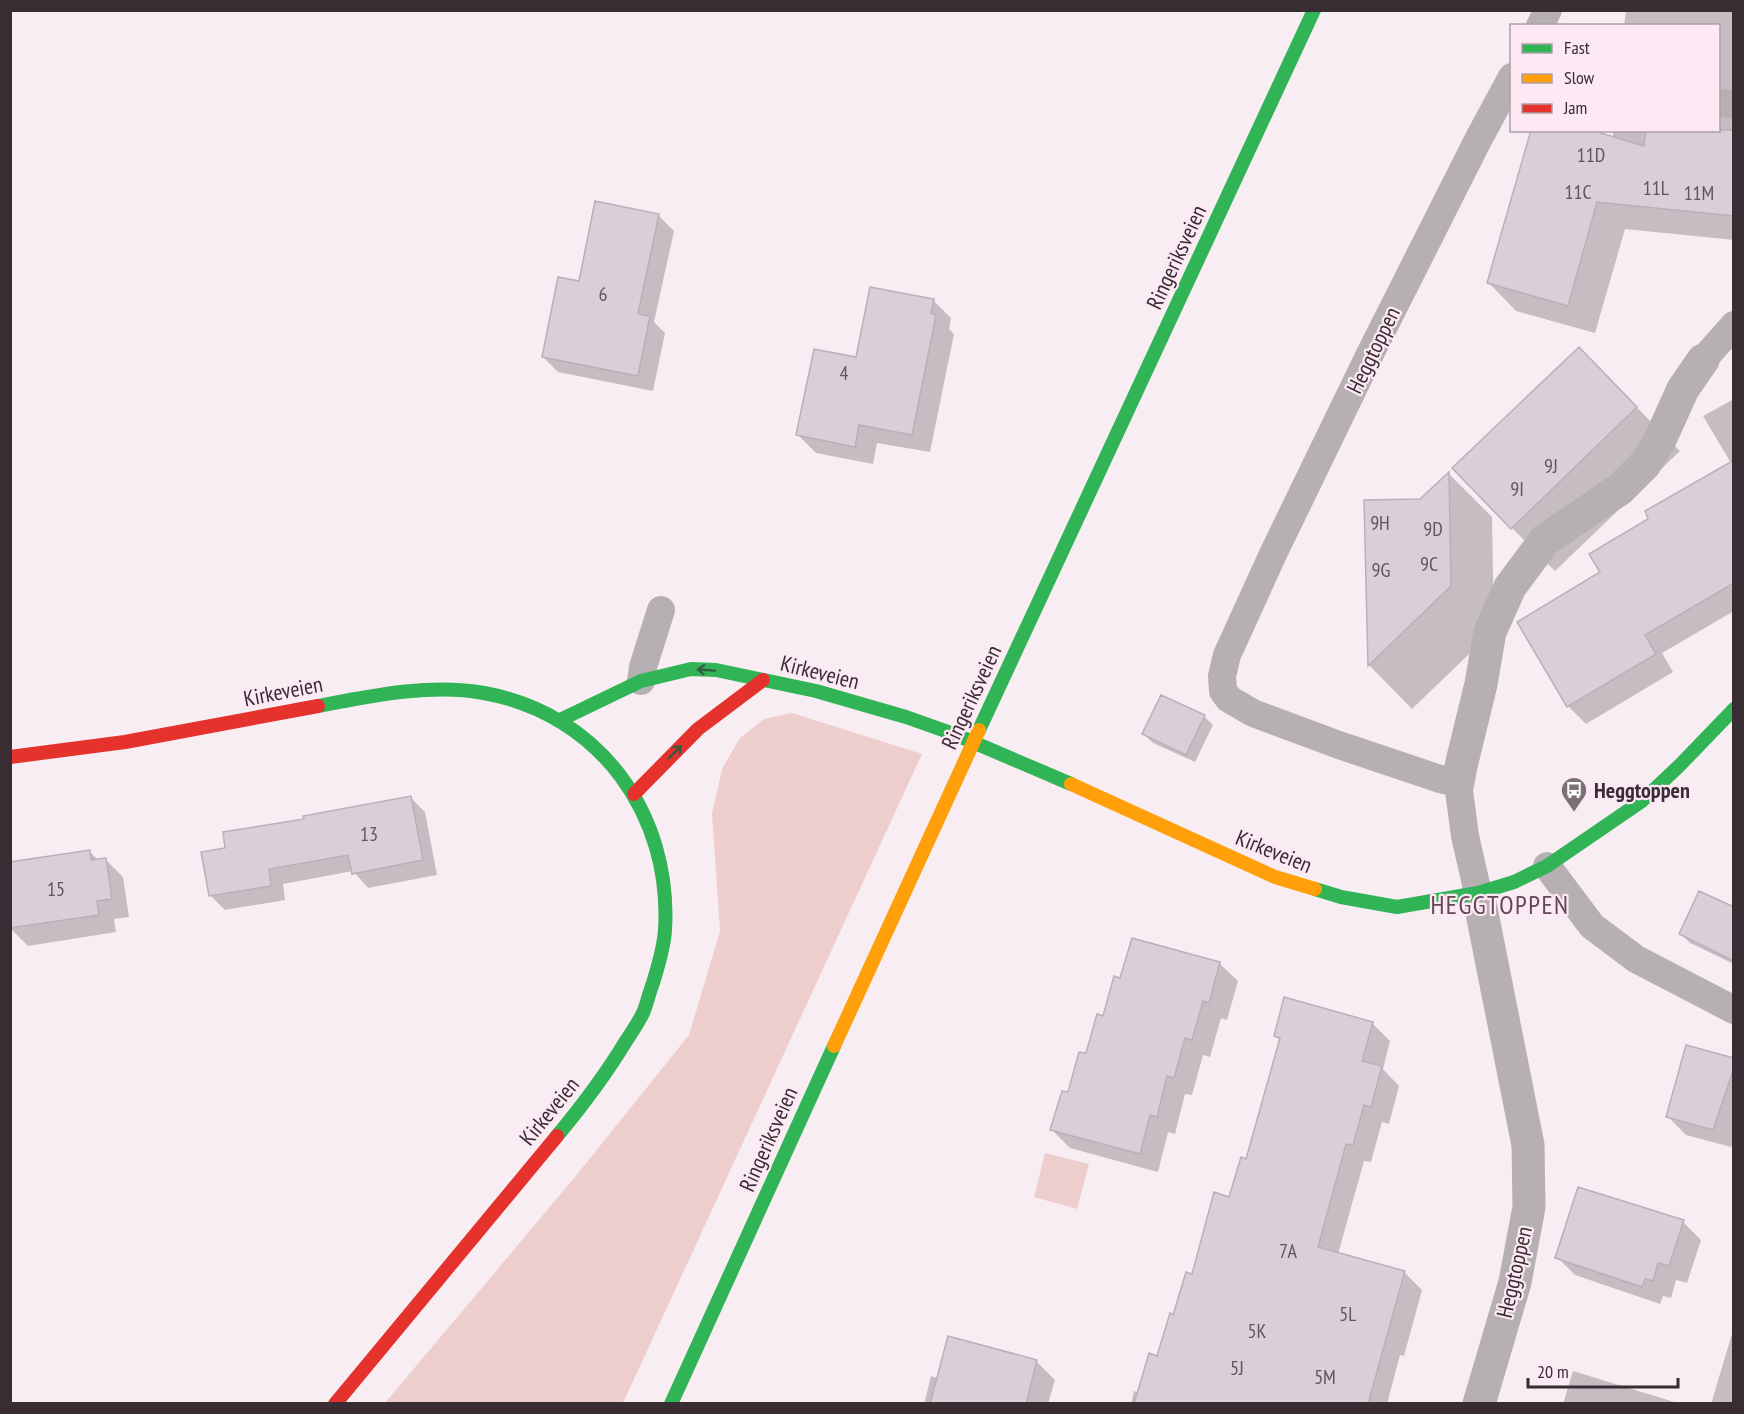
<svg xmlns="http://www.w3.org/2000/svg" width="1744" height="1414" font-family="'PT Sans Narrow',sans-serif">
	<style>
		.green { fill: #eececc }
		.shadow { fill: #0003 }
		.building { fill: #d8cfd7; stroke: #b9b0b8; stroke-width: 1.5 }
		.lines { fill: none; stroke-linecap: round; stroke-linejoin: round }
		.lane { stroke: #b7b0b2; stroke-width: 28 }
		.street { stroke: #b7b0b2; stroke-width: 33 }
		.fast { stroke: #30b455; stroke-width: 14 }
		.slow { stroke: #ff9f0a; stroke-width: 14 }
		.jam { stroke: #e5322d; stroke-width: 14 }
		.oneway { stroke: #365c40 }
		.labels { text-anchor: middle; stroke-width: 4.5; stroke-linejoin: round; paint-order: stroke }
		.number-label { font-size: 20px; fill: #61565d }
		.street-label { font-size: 22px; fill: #392d34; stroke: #fce9f3 }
		.poi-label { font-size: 22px; font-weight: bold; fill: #392d34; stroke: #fce9f3; text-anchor: start }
		.quarter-label { font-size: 26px; letter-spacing: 1.5px; fill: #624856; stroke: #fce9f3 }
	</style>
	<rect width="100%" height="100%" fill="#f8edf3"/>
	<path class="green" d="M 792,713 L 922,754 L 623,1403 L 385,1403 L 575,1177 L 689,1035 L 720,931 L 712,814 L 722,769 L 740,738 L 764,719 Z
		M 1045,1153 L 1089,1164 L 1077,1209 L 1034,1197 Z"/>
	<path class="shadow" d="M 1626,10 L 1734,10 L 1734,120 L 1730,123 L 1734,122 L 1734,240 L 1625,229 L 1595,333 L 1516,311 L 1489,283 L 1613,138 L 1613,130 L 1718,130 L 1718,26 L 1624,26 Z
		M 658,215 L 674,231 L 654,322 L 665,333 L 653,391 L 558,372 L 543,357 L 580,282 Z
		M 933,300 L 951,318 L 949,329 L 954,334 L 930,452 L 877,443 L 873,464 L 816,453 L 798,435 L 858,359 Z
		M 1579,349 L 1680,451 L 1555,571 L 1512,528 Z
		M 1734,399 L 1734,468 L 1703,416 Z
		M 1449,474 L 1492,517 L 1494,630 L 1412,709 L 1369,665 L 1366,502 L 1421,501 Z
		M 1734,583 L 1734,611 L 1662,653 L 1673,672 L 1586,724 L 1568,706 L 1519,622 Z
		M 1204,716 L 1213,725 L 1195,762 L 1153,743 L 1144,734 Z
		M 410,797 L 425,812 L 437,875 L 368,888 L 353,871 L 283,884 L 285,900 L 225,910 L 210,895 L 227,849 L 305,820 Z
		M 89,851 L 98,860 L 105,859 L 123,877 L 129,917 L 114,919 L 116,932 L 28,946 L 10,928 Z
		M 1734,909 L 1734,964 L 1690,943 L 1681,934 Z
		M 1219,963 L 1238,981 L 1227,1020 L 1221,1018 L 1210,1057 L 1203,1055 L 1192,1095 L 1185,1094 L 1175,1134 L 1168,1132 L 1158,1172 L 1070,1148 L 1052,1130 L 1121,980 Z
		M 1372,1023 L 1390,1041 L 1383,1069 L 1399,1086 L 1389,1124 L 1382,1122 L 1371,1162 L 1364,1161 L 1338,1254 L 1404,1272 L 1422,1290 L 1404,1356 L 1400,1355 L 1387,1404 L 1131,1404 L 1134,1391 L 1139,1393 L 1158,1357 L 1174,1317 L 1247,1161 L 1281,1041 L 1275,1036 Z
		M 1734,1060 L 1734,1140 L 1731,1147 L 1686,1135 L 1668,1117 Z
		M 1683,1222 L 1701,1240 L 1687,1283 L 1676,1280 L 1671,1298 L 1663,1296 L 1660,1304 L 1575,1275 L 1557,1257 Z
		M 1734,1327 L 1734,1404 L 1711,1404 Z
		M 949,1338 L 1037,1362 L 1055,1380 L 1048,1404 L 924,1404 L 931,1376 L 938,1378 Z
		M 1573,1371 L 1681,1404 L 1563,1404 Z"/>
	<path class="building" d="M 1531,130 L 1591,130 L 1644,146 L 1646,130 L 1734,130 L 1734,216 L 1597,202 L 1568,306 L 1487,283 Z
		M 595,201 L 659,214 L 638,314 L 650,316 L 638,376 L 542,357 L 558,277 L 579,281 Z
		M 870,287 L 934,299 L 931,313 L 936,315 L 912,435 L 859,425 L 855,447 L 796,435 L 814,349 L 856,357 Z
		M 1579,347 L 1637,407 L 1511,529 L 1452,468 Z
		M 1734,460 L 1734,583 L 1645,635 L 1656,654 L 1567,707 L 1517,622 L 1600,572 L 1589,554 L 1648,519 L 1645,511 Z
		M 1449,472 L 1451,586 L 1368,666 L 1364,500 L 1420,499 Z
		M 1161,695 L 1205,715 L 1186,755 L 1142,734 Z
		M 411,796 L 423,860 L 352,874 L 348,855 L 269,869 L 271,886 L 209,896 L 201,852 L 225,848 L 223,832 L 304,819 L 303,816 Z
		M 90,850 L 91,860 L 106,858 L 112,899 L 97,901 L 99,915 L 10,928 L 10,862 Z
		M 1699,891 L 1734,907 L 1734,961 L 1679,934 Z
		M 1132,938 L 1220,962 L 1209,1003 L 1203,1001 L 1192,1040 L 1185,1038 L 1174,1078 L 1167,1076 L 1157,1117 L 1150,1115 L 1140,1154 L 1050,1130 L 1062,1091 L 1068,1092 L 1079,1052 L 1086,1053 L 1097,1014 L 1103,1016 L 1114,976 L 1120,978 Z
		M 1284,997 L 1373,1022 L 1362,1061 L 1382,1066 L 1371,1107 L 1364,1105 L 1353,1145 L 1346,1144 L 1318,1247 L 1405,1271 L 1368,1404 L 1134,1404 L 1149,1353 L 1157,1356 L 1170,1313 L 1173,1315 L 1186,1272 L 1192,1274 L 1214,1192 L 1229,1197 L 1241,1157 L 1246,1159 L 1280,1038 L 1274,1036 Z
		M 1686,1045 L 1734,1058 L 1734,1068 L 1713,1130 L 1666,1117 Z
		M 1578,1187 L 1684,1220 L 1669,1266 L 1658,1263 L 1653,1281 L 1645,1279 L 1642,1287 L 1555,1258 Z
		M 948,1336 L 1037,1360 L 1026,1404 L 930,1404 Z"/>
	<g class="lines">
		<path class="lane" d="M 1540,26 L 1548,10
			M 1718,103 L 1734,104
			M 1703,360 L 1734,325
			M 641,681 L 643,667 L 661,610
			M 1547,866 L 1592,926 L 1636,959 L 1734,1010
			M 1478,893 L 1465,836 L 1458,783 L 1440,779 L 1339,745 L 1253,713 L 1229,699 L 1223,691 L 1222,676 L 1227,655 L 1273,554 L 1370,354 L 1479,138 L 1512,77"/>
		<path class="street" d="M 1458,783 L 1461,766 L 1481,684 L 1490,632 L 1510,587 L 1545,540 L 1620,489 L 1645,464 L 1659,442 L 1683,389 L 1703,360
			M 1478,893 L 1528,1145 L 1529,1207 L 1515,1282 L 1479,1404"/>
		<path class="fast" d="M 318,706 C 370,696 431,683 484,693 C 600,714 672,815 665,930 C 664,948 658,966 653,983 C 649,993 647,1004 643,1013 C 638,1023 632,1032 626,1041 C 606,1074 582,1106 557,1136
			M 560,720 L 641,681 L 691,669 L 716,670 L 816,691 L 906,717 L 954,734 L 1071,784
			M 979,730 L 1314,10
			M 1315,889 L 1341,897 L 1397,907 L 1478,893 L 1514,882 L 1547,866 L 1642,801 L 1679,766 L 1734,709
			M 671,1404 L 834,1046"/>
		<path class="slow" d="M 1071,784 L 1275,877 L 1315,889
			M 834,1046 L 979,730"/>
		<path class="jam" d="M 10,757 L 125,742 L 318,706
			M 634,794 L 698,729 L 763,680
			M 335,1404 L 557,1136"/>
	</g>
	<defs><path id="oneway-shaft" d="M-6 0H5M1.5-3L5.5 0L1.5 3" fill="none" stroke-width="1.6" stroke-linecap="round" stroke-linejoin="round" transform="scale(1.5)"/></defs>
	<g class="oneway">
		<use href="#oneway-shaft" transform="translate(706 670) rotate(-176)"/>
		<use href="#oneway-shaft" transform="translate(675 752) rotate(-45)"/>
	</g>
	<defs>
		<g id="bus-pin" transform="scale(1.35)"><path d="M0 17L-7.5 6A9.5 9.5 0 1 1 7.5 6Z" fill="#7c7077" stroke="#fce9f3"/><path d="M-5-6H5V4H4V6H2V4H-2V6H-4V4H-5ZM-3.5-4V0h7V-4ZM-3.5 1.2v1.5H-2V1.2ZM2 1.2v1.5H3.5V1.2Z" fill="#fff"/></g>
	</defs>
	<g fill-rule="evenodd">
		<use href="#bus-pin" x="1574" y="790"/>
	</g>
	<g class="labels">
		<g class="number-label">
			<text x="1591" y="162">11D</text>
			<text x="1656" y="195">11L</text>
			<text x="1578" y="199">11C</text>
			<text x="1699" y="200">11M</text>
			<text x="603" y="301">6</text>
			<text x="844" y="380">4</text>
			<text x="1551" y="473">9J</text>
			<text x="1517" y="496">9I</text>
			<text x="1380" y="530">9H</text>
			<text x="1433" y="536">9D</text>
			<text x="1429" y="571">9C</text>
			<text x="1381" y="577">9G</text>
			<text x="369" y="841">13</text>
			<text x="56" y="896">15</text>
			<text x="1288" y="1258">7A</text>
			<text x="1348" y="1321">5L</text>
			<text x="1257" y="1338">5K</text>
			<text x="1237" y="1375">5J</text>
			<text x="1325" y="1384">5M</text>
		</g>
		<g class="street-label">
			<text transform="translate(1176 257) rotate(-65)" y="8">Ringeriksveien</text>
			<text transform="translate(1373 350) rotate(-64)" y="8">Heggtoppen</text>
			<text transform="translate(820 672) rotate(14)" y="8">Kirkeveien</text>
			<text transform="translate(283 691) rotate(-11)" y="8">Kirkeveien</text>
			<text transform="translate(971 697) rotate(-65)" y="8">Ringeriksveien</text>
			<text transform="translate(1274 851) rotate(22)" y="8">Kirkeveien</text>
			<text transform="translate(549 1111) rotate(-51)" y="8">Kirkeveien</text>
			<text transform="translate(768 1139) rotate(-66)" y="8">Ringeriksveien</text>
			<text transform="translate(1514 1272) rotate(-77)" y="8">Heggtoppen</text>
		</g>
		<g class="poi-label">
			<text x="1594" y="798">Heggtoppen</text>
		</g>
		<g class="quarter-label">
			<text x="1500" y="914">HEGGTOPPEN</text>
		</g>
	</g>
	<rect width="1744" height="1414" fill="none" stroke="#392d34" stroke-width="24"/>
	<rect x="1510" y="24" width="210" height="108" fill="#fce9f3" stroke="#ae9ea7" stroke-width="1.5"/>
	<rect x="1522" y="44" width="30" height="9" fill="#30b455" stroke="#ae9ea7" stroke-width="1.5"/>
	<text x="1564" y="54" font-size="18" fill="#392d34">Fast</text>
	<rect x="1522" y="74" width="30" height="9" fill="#ff9f0a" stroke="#ae9ea7" stroke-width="1.5"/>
	<text x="1564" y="84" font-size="18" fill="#392d34">Slow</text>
	<rect x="1522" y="104" width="30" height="9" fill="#e5322d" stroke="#ae9ea7" stroke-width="1.5"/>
	<text x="1564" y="114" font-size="18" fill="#392d34">Jam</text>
	<path d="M1528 1378v9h150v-9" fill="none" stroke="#392d34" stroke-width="3"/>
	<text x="1537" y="1378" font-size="18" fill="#392d34" stroke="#fce9f3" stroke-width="4.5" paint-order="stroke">20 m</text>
</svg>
